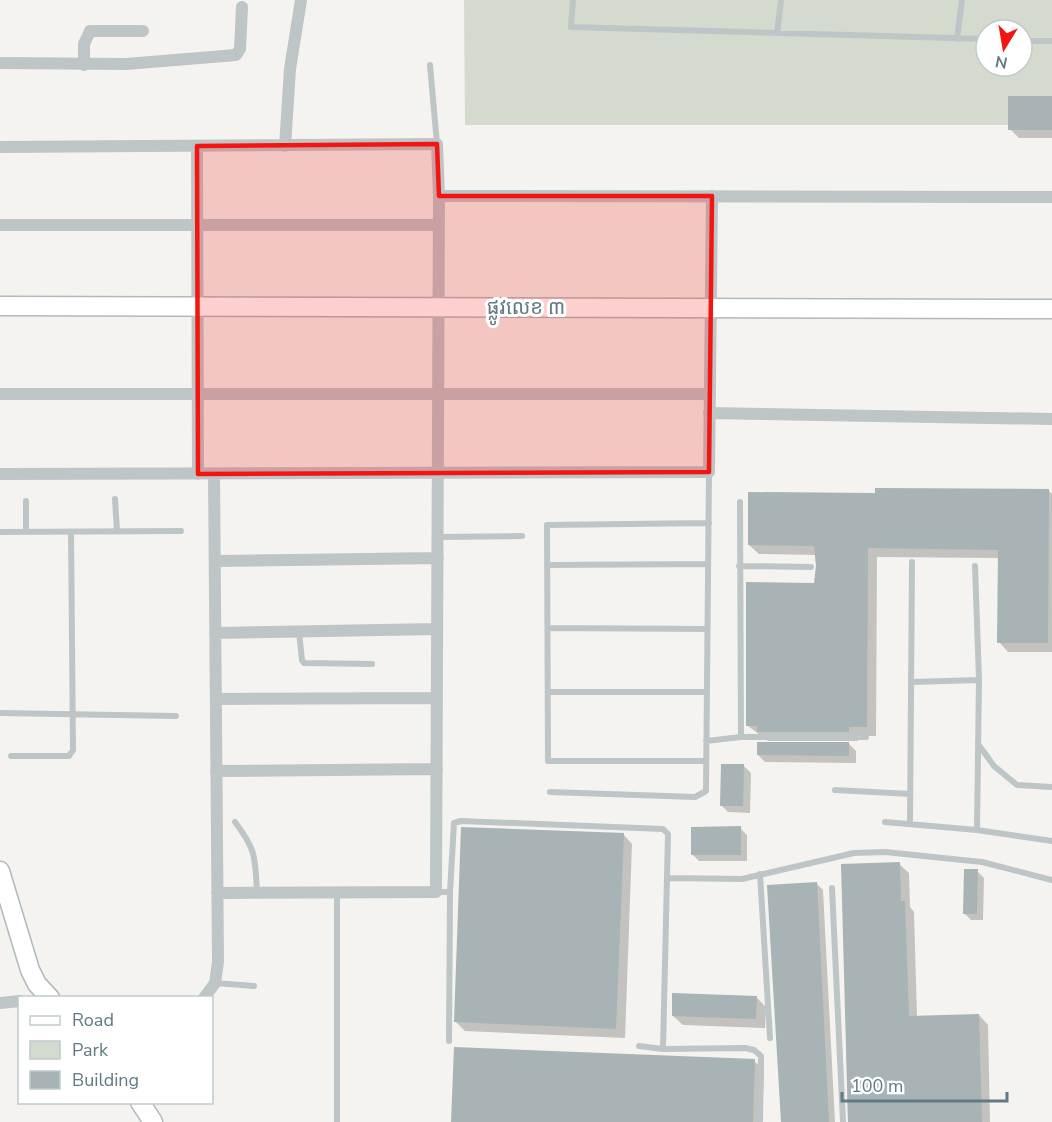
<svg xmlns="http://www.w3.org/2000/svg" width="1052" height="1122" font-family="'Nunito Sans','Noto Sans Khmer',sans-serif">
	<style>
		.green { fill: #d5dace; fill-rule: evenodd }
		.shadow { fill: #0003 }
		.building { fill: #a7b3b5 }
		.lines { fill: none; stroke-linecap: round; stroke-linejoin: round }
		.secondary-casing { stroke: #b0b9bb; stroke-width: 21 }
		.lane { stroke: #bec5c7; stroke-width: 6 }
		.street { stroke: #bec5c7; stroke-width: 12 }
		.secondary { stroke: #fff; stroke-width: 18 }
		.marked { fill: #f31511; fill-opacity: 0.2; stroke: #f31511; stroke-width: 4.5; stroke-linejoin: round }
		.labels { text-anchor: middle; stroke-width: 6; stroke-linejoin: round; paint-order: stroke }
		.street-label { font-size: 20px; fill: #607b83; stroke: #fff }
	</style>
	<rect width="100%" height="100%" fill="#f4f3ef"/>
	<path class="green" d="M 464,0 L 1052,0 L 1052,125 L 465,125 ZM 986,30 L 1022,30 L 1022,66 L 986,66 Z"/>
	<path class="shadow" d="M 1052,98 L 1052,138 L 1019,138 L 1010,129 Z
		M 1048,490 L 1052,494 L 1052,652 L 1008,652 L 999,642 L 999,558 L 877,557 L 876,736 L 858,736 L 858,741 L 768,741 L 748,726 L 815,584 L 817,555 L 759,554 L 749,545 L 876,495 Z
		M 849,744 L 856,751 L 856,763 L 765,762 L 758,755 Z
		M 744,766 L 751,773 L 750,813 L 728,812 L 721,805 Z
		M 740,828 L 747,835 L 747,861 L 699,861 L 692,854 Z
		M 623,834 L 632,844 L 625,1038 L 465,1031 L 456,1022 Z
		M 899,864 L 909,873 L 910,907 L 914,912 L 917,1017 L 979,1015 L 988,1025 L 990,1122 L 848,1122 L 843,866 Z
		M 977,871 L 984,878 L 983,920 L 971,920 L 964,913 Z
		M 816,883 L 823,890 L 835,1122 L 782,1122 Z
		M 756,997 L 766,1007 L 765,1028 L 683,1025 L 673,1016 Z
		M 754,1061 L 764,1070 L 762,1122 L 452,1122 Z"/>
	<path class="building" d="M 1008,96 L 1052,96 L 1052,130 L 1008,130 Z
		M 875,488 L 1049,489 L 1048,643 L 997,643 L 998,550 L 868,548 L 867,727 L 849,727 L 849,732 L 757,732 L 757,726 L 746,726 L 746,582 L 814,583 L 816,566 L 814,546 L 748,545 L 748,492 L 875,493 Z
		M 757,742 L 849,742 L 849,756 L 757,755 Z
		M 721,764 L 744,764 L 743,806 L 720,806 Z
		M 741,826 L 741,855 L 691,855 L 691,827 Z
		M 461,827 L 624,833 L 616,1029 L 454,1022 Z
		M 900,862 L 901,901 L 905,901 L 909,1016 L 979,1014 L 982,1122 L 848,1122 L 841,864 Z
		M 964,869 L 978,869 L 977,914 L 963,914 Z
		M 817,882 L 829,1122 L 781,1122 L 767,885 Z
		M 672,993 L 757,996 L 756,1019 L 672,1016 Z
		M 454,1047 L 755,1059 L 753,1122 L 451,1122 Z"/>
	<g class="lines">
		<g class="secondary-casing">
			<path id="secondary" d="M 0,306 L 1052,309
				M 0,871 L 30,970 L 37,984 L 50,998
				M 140,1102 L 153,1122"/>
		</g>
		<path class="lane" d="M 573,0 L 571,27 L 986,39
			M 777,33 L 781,0
			M 957,39 L 962,0
			M 1022,41 L 1052,41
			M 430,65 L 437,144
			M 115,499 L 117,531
			M 26,501 L 26,532
			M 740,502 L 741,737
			M 0,532 L 181,531
			M 438,537 L 522,536
			M 548,565 L 708,564
			M 739,566 L 811,567
			M 975,566 L 979,680 L 977,830
			M 548,628 L 707,629
			M 299,632 L 302,660 L 304,663 L 372,664
			M 911,682 L 979,680
			M 548,692 L 707,692
			M 0,713 L 176,716
			M 706,741 L 741,737 L 866,737
			M 978,744 L 994,766 L 1017,785 L 1052,787
			M 11,756 L 69,756 L 73,750 L 71,532
			M 706,761 L 548,761 L 547,525 L 709,523
			M 835,790 L 910,794
			M 550,792 L 695,797 L 706,791 L 709,472
			M 235,822 C 257,851 255,858 257,893
			M 885,822 L 977,830 L 1052,841
			M 910,824 L 912,562
			M 760,874 L 770,1038
			M 668,878 L 742,879 L 854,853 L 885,852 L 982,862 L 1052,880
			M 832,888 L 843,1122
			M 436,892 L 450,892 L 454,823 L 461,821 L 663,829 L 668,834 L 663,1049
			M 337,893 L 337,1122
			M 215,983 L 254,986
			M 449,1041 L 450,892
			M 639,1046 L 663,1049 L 745,1048 L 754,1050 L 761,1056 L 760,1122"/>
		<path class="street" d="M 0,63 L 126,64 L 236,55 L 240,49 L 242,7
			M 84,65 L 84,44 L 90,31 L 143,31
			M 197,146 L 198,474
			M 285,146 L 290,69 L 301,0
			M 0,147 L 437,144 L 439,196 L 436,892 L 217,893
			M 439,196 L 1052,197
			M 0,225 L 439,225
			M 0,394 L 710,394
			M 709,413 L 1052,419
			M 0,474 L 709,472 L 712,196
			M 215,561 L 438,558
			M 215,633 L 437,629
			M 216,699 L 437,698
			M 216,771 L 437,769
			M 204,998 L 215,983 L 218,962 L 214,474
			M 0,1003 L 20,1001"/>
		<use href="#secondary" class="secondary"/>
	</g>
	<path class="marked" d="M 437,144 L 439,196 L 712,196 L 709,472 L 198,474 L 197,146 Z"/>
	<g class="labels">
		<g class="street-label">
			<text x="526" y="314">ផ្លូវលេខ ៣</text>
		</g>
	</g>
	<rect x="18" y="996" width="195" height="108" fill="#ffffff" stroke="#bfcacd" stroke-width="1.5"/>
	<rect x="30" y="1016" width="30" height="9" fill="#ffffff" stroke="#bfcacd" stroke-width="1.5"/>
	<text x="72" y="1026" font-size="18" fill="#607b83">Road</text>
	<rect x="30" y="1041" width="30" height="18" fill="#d5dace" stroke="#bfcacd" stroke-width="1.5"/>
	<text x="72" y="1056" font-size="18" fill="#607b83">Park</text>
	<rect x="30" y="1071" width="30" height="18" fill="#a7b3b5" stroke="#bfcacd" stroke-width="1.5"/>
	<text x="72" y="1086" font-size="18" fill="#607b83">Building</text>
	<g transform="translate(1004 48) rotate(191)"><circle r="28" fill="#ffffff" stroke="#bfcacd" stroke-width="1.5"/>
	<path d="M0-4.5L10 22L0 15L-10 22Z" fill="#f31511"/>
	<text y="-9" font-size="16" font-weight="bold" text-anchor="middle" fill="#607b83">N</text>
	</g>
	<path d="M842 1092v9h165v-9" fill="none" stroke="#607b83" stroke-width="3"/>
	<text x="851" y="1092" font-size="18" fill="#607b83" stroke="#ffffff" stroke-width="4.5" paint-order="stroke">100 m</text>
</svg>
